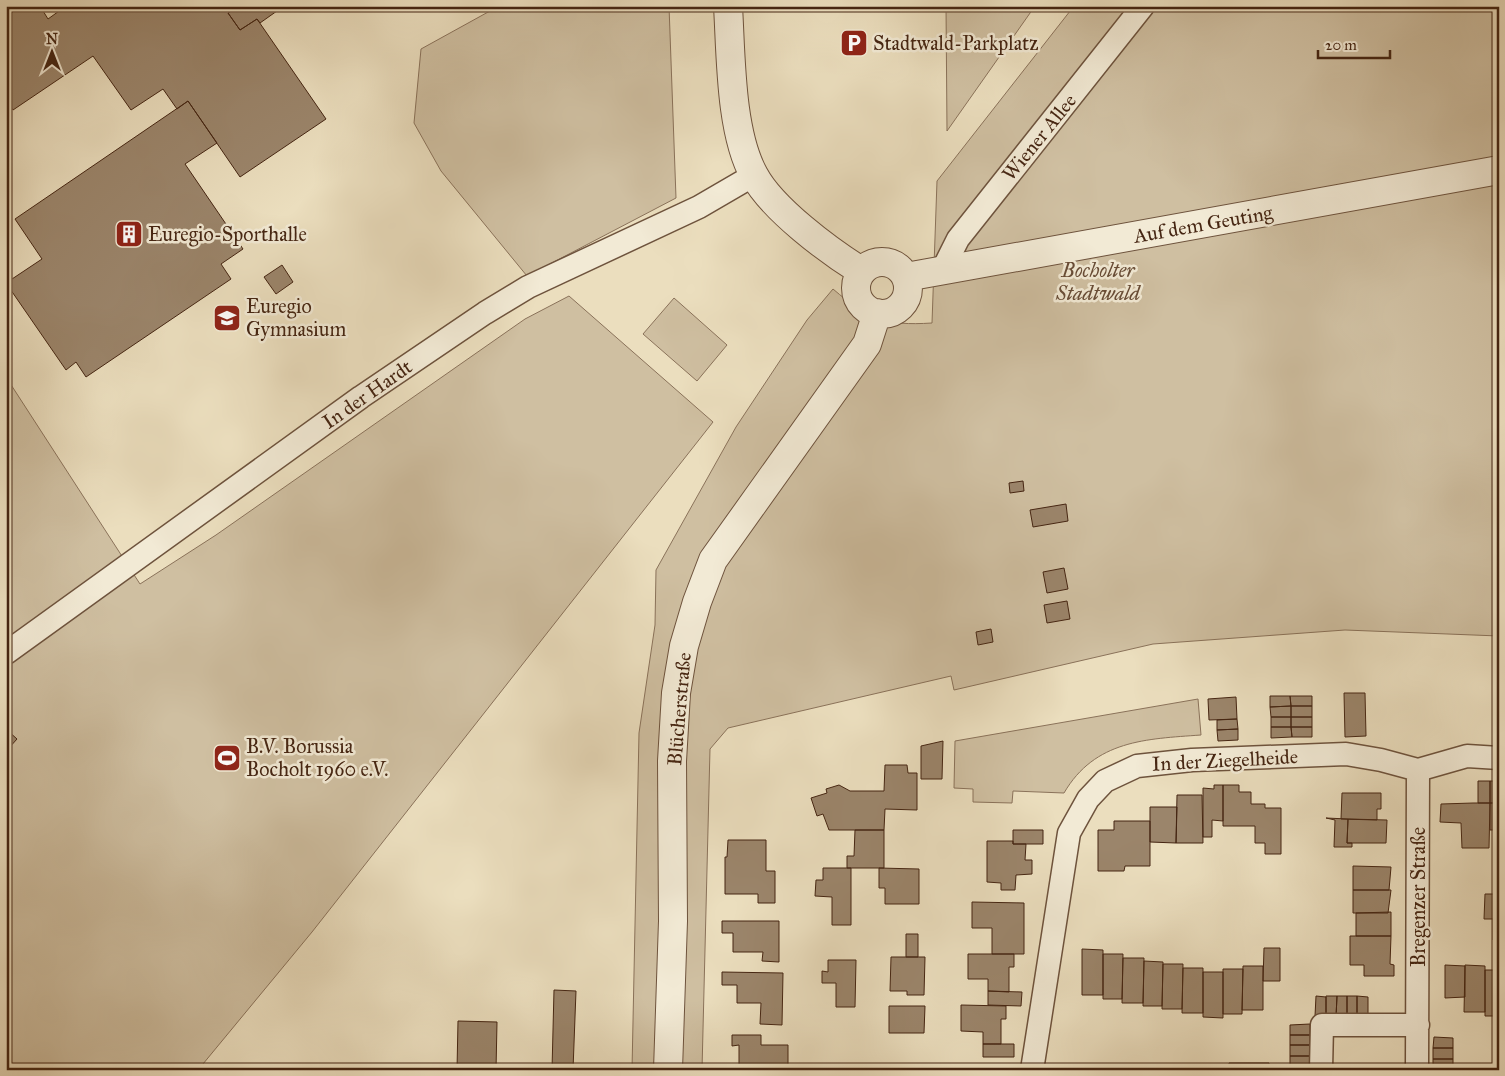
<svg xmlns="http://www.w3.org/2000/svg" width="1505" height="1076" font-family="'IM FELL Great Primer',serif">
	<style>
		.green { fill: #cfbfa1; stroke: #8a725a }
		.building { fill: #9b856b; stroke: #452512 }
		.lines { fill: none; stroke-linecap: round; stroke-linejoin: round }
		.minor-casing { stroke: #6e533d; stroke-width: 25 }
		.tertiary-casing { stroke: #6e533d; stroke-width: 30 }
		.minor { stroke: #f2ead5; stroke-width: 22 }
		.tertiary { stroke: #f2ead5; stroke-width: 28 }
		.labels { text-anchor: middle; stroke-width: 5; stroke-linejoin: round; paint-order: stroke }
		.poi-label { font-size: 20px; fill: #452512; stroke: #f2ead5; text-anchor: start }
		.street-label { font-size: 20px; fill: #452512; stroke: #f2ead5 }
		.park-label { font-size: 20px; font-style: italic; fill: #684c36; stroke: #f2ead5 }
	</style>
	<rect width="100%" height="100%" fill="#ebdebe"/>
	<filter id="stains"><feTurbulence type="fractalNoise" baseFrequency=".004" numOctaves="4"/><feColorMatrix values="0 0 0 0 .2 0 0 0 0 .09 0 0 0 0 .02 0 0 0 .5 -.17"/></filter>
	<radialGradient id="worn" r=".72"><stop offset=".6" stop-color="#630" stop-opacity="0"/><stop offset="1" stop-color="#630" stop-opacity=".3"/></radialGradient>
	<path class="green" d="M 499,6 L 669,6 L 676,198 L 527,276 L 441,171 L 414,123 L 421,49 Z
		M 946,6 L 1035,6 L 947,131 Z
		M 1074,6 L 1499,6 L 1499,636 L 1345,630 L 1153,644 L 954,690 L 951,676 L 728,728 L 710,749 L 702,1070 L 632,1070 L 639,733 L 655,625 L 656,570 L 736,427 L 807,320 L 833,289 C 868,319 885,326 932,323 L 937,181 Z
		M 569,296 L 713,422 L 312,932 L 198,1070 L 6,1070 L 6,377 L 140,584 L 216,535 L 525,319 Z
		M 674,298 L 727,345 L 697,381 L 643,334 Z
		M 1198,699 L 1201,735 C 1146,739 1095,740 1064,793 L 1013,791 L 1012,803 L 973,802 L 973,789 L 954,788 L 955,741 Z"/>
	<path class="building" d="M 6,6 L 40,6 L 48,19 L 66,6 L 239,6 L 228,13 L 240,30 L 257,19 L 326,119 L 240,177 L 188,101 L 177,109 L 163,89 L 131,110 L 93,56 L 13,110 L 6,100 Z
		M 239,6 L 284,6 L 260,23 L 257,19 L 240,30 L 228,13 Z
		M 188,101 L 217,143 L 185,164 L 243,249 L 221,264 L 231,279 L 86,377 L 76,362 L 66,370 L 6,283 L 42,259 L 15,219 Z
		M 282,265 L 293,282 L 276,294 L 264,277 Z
		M 1023,481 L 1024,491 L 1010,493 L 1009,483 Z
		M 1066,504 L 1068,521 L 1033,527 L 1030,510 Z
		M 1064,568 L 1068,589 L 1047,593 L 1043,572 Z
		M 1067,601 L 1070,619 L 1047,623 L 1044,605 Z
		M 991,629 L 993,642 L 978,645 L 976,632 Z
		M 1344,693 L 1365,693 L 1366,736 L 1345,737 Z
		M 1270,696 L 1290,696 L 1291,706 L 1270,707 Z
		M 1290,696 L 1312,696 L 1312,706 L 1291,706 Z
		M 1236,697 L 1237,719 L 1209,720 L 1208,699 Z
		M 1495,702 L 1499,703 L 1499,735 L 1494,734 Z
		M 1291,706 L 1312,706 L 1312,717 L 1291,717 Z
		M 1291,706 L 1291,717 L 1271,717 L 1270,707 Z
		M 1271,717 L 1291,717 L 1291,727 L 1271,727 Z
		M 1291,717 L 1312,717 L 1312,727 L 1291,727 Z
		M 1237,719 L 1238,729 L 1217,730 L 1217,720 Z
		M 1271,727 L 1291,727 L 1292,737 L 1271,738 Z
		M 1291,727 L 1312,727 L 1312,737 L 1292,737 Z
		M 1238,729 L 1238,740 L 1218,741 L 1217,730 Z
		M 7,730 L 17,739 L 8,749 L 6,748 Z
		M 943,741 L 942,779 L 921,779 L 921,746 Z
		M 885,765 L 907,765 L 908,773 L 917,773 L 917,810 L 885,809 L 884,830 L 829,830 L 823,814 L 817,816 L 811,798 L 827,793 L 826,789 L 839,785 L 850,791 L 884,791 Z
		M 1478,781 L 1490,781 L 1490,803 L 1478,803 Z
		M 1490,781 L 1499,781 L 1499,803 L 1490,803 Z
		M 1214,785 L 1223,785 L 1223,821 L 1212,820 L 1212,837 L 1203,837 L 1203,788 L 1214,789 Z
		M 1223,785 L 1239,785 L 1239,792 L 1251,792 L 1251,804 L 1265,804 L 1265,808 L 1281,808 L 1281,854 L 1265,854 L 1265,843 L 1255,843 L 1255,826 L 1223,826 Z
		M 1342,793 L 1381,793 L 1381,809 L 1377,809 L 1377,820 L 1341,819 Z
		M 1177,795 L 1202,795 L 1203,843 L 1176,843 Z
		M 1473,803 L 1490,803 L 1489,848 L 1462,848 L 1461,823 L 1440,822 L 1441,804 Z
		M 1490,803 L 1499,803 L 1499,830 L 1490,830 Z
		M 1150,807 L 1177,807 L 1176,843 L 1150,842 Z
		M 1326,818 L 1348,819 L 1347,843 L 1352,843 L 1352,847 L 1334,847 L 1335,820 Z
		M 1348,819 L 1387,820 L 1386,843 L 1347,843 Z
		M 1114,821 L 1150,821 L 1150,866 L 1125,866 L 1124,871 L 1098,871 L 1098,830 L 1114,830 Z
		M 855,830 L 884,830 L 884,868 L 847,868 L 847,856 L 854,856 Z
		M 1013,830 L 1043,830 L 1043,844 L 1013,844 Z
		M 728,840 L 766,840 L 766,871 L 775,871 L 775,903 L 758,903 L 758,894 L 725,894 L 725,857 L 727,857 Z
		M 987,841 L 1013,841 L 1013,844 L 1026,844 L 1025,860 L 1032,860 L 1032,874 L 1016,875 L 1015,890 L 1001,890 L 1001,883 L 987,882 Z
		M 1353,866 L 1391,867 L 1389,890 L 1353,890 Z
		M 823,868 L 851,868 L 851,925 L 832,925 L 832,897 L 815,896 L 816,880 L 823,880 Z
		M 879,868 L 919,869 L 919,904 L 885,904 L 885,888 L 879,888 Z
		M 1353,890 L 1391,890 L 1388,913 L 1353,913 Z
		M 1485,894 L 1499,894 L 1499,940 L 1493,940 L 1493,919 L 1484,919 Z
		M 972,902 L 1024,903 L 1024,954 L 992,954 L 992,928 L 972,928 Z
		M 1391,912 L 1391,936 L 1356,936 L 1356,913 Z
		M 722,921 L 779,921 L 779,962 L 762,961 L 763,952 L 733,952 L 733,933 L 722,933 Z
		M 906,934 L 918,934 L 918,957 L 906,957 Z
		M 1350,936 L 1391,936 L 1390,964 L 1394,965 L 1394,976 L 1364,976 L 1364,965 L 1350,965 Z
		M 1264,948 L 1280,948 L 1280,981 L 1263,981 Z
		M 1082,949 L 1103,950 L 1103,995 L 1082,995 Z
		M 968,954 L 1014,954 L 1014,967 L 1009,967 L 1009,992 L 988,991 L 988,979 L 968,979 Z
		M 1103,954 L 1123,954 L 1122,999 L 1103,999 Z
		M 891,957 L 925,957 L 924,995 L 907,995 L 907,991 L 890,991 Z
		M 1123,958 L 1144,958 L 1143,1003 L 1122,1003 Z
		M 828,960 L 856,960 L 855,1007 L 836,1007 L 836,983 L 822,983 L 822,971 L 828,972 Z
		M 1144,961 L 1163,962 L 1162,1006 L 1143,1006 Z
		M 1163,964 L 1183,964 L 1182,1009 L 1162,1009 Z
		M 1445,965 L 1465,966 L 1465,997 L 1445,998 Z
		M 1465,965 L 1485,966 L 1485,1012 L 1464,1012 Z
		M 1243,966 L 1263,966 L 1263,1010 L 1242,1010 Z
		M 1183,968 L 1203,968 L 1203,1013 L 1182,1013 Z
		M 1223,969 L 1243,969 L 1242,1014 L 1223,1014 Z
		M 1485,970 L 1499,970 L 1499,1016 L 1485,1016 Z
		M 722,972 L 783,973 L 782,1025 L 760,1024 L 761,1003 L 737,1003 L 737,985 L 722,985 Z
		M 1203,972 L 1223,972 L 1223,1018 L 1203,1017 Z
		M 554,990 L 576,991 L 573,1070 L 552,1070 Z
		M 988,991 L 1022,992 L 1021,1006 L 988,1005 Z
		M 1316,996 L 1326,997 L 1326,1016 L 1315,1016 Z
		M 1326,996 L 1337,996 L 1336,1017 L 1326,1016 Z
		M 1337,996 L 1347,996 L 1347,1017 L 1336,1017 Z
		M 1347,996 L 1357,996 L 1357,1017 L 1347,1017 Z
		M 1357,996 L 1368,997 L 1368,1017 L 1357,1017 Z
		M 961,1005 L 1006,1006 L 1006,1019 L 1001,1019 L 1001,1044 L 983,1044 L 983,1032 L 961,1031 Z
		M 889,1006 L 925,1006 L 924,1033 L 889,1033 Z
		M 458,1021 L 497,1022 L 496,1070 L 457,1070 Z
		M 1310,1024 L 1310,1035 L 1290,1035 L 1290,1025 Z
		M 732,1035 L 761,1035 L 761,1045 L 788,1045 L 788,1070 L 739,1070 L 739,1045 L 732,1046 Z
		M 1290,1035 L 1310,1035 L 1310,1045 L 1290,1045 Z
		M 1434,1037 L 1453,1038 L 1453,1048 L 1433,1048 Z
		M 983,1044 L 1014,1044 L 1014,1057 L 983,1057 Z
		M 1290,1045 L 1310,1045 L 1310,1056 L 1290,1056 Z
		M 1433,1048 L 1453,1048 L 1453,1059 L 1433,1059 Z
		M 1290,1056 L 1310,1056 L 1310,1068 L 1290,1067 Z
		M 1433,1059 L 1453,1059 L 1453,1070 L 1433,1069 Z
		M 1229,1063 L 1269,1063 L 1269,1070 L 1229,1070 Z
		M 1067,1065 L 1077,1065 L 1077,1070 L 1067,1070 Z
		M 1077,1065 L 1088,1065 L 1088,1070 L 1077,1070 Z
		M 1088,1065 L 1098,1065 L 1098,1070 L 1088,1070 Z
		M 1098,1065 L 1109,1065 L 1109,1070 L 1098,1070 Z
		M 1109,1065 L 1119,1066 L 1119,1070 L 1109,1070 Z
		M 1119,1066 L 1130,1066 L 1130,1070 L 1119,1070 Z
		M 1130,1066 L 1140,1066 L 1140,1070 L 1130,1070 Z
		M 1140,1066 L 1151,1066 L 1151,1070 L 1140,1070 Z
		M 1151,1066 L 1161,1066 L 1161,1070 L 1151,1070 Z
		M 1290,1067 L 1310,1068 L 1310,1070 L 1290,1070 Z
		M 980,1068 L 1006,1068 L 1006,1070 L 980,1070 Z"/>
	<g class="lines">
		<g class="minor-casing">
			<path id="minor" d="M 942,271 L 958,239 L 1143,6
				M 6,653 L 361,397 L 485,313 L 528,287 L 699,207 L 754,175
				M 1032,1070 L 1069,833 L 1088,799 L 1105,781 L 1137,766 L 1192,760 L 1346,754 L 1381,760 L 1418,770 L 1467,756 L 1499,758
				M 1321,1070 L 1322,1025 L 1418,1025
				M 1417,1070 L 1418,770"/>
		</g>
		<g class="tertiary-casing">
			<path id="tertiary" d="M 728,6 C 731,55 730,132 754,175 C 772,209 829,251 861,271
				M856 288a26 26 0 1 1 52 0a26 26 0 1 1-52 0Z
				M 906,277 L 1499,170
				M 668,1070 L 673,921 L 672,761 L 676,693 L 684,646 L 697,602 L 713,560 L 867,344 L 877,313"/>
		</g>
		<use href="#minor" class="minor"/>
		<use href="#tertiary" class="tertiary"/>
	</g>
	<defs>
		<g id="parking-square" transform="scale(1.4375)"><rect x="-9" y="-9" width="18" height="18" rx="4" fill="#8f2418" stroke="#f2ead5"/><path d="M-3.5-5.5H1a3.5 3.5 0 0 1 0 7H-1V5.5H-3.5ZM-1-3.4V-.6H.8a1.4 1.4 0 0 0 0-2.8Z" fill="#fff"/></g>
		<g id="building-square" transform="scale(1.4375)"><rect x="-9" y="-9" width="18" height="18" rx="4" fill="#8f2418" stroke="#f2ead5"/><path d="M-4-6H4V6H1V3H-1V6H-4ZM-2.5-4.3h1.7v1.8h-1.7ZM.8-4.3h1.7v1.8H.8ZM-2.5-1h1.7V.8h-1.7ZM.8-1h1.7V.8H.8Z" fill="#fff"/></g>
		<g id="school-square" transform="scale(1.4375)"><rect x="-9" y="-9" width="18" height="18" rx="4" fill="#8f2418" stroke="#f2ead5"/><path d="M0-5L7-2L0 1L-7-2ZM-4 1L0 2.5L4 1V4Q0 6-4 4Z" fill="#fff"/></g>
		<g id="stadium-square" transform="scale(1.4375)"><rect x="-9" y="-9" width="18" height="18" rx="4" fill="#8f2418" stroke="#f2ead5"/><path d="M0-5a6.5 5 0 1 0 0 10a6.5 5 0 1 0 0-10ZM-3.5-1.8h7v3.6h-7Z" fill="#fff"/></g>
	</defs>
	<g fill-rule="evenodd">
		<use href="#parking-square" x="854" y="43"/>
		<use href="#building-square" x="129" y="234"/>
		<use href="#school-square" x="227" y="318"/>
		<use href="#stadium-square" x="227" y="758"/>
	</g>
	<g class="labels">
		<g class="poi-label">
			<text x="873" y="50">Stadtwald-Parkplatz</text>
			<text x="148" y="241">Euregio-Sporthalle</text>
			<text x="246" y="313">Euregio<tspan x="246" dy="23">Gymnasium</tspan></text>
			<text x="246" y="753">B.V. Borussia<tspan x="246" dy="23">Bocholt 1960 e.V.</tspan></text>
		</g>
		<g class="street-label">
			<text transform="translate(1039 137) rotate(-51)" y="7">Wiener Allee</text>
			<text transform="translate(1203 224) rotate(-10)" y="7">Auf dem Geuting</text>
			<text transform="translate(367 394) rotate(-35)" y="7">In der Hardt</text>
			<text transform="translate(679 709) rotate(-85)" y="7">Blücherstraße</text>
			<text transform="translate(1225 760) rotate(-3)" y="7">In der Ziegelheide</text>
			<text transform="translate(1418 897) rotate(-90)" y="7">Bregenzer Straße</text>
		</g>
		<g class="park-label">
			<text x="1098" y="277">Bocholter<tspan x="1098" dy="23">Stadtwald</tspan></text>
		</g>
	</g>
	<rect width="1505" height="1076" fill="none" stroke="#ebdebe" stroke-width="25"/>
	<rect x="8" y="8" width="1490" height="1061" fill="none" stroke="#452512" stroke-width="2.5"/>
	<rect x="12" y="12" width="1480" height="1051" fill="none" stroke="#452512"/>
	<g transform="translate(52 52)" stroke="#f2ead5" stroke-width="4" paint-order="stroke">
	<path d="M0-4L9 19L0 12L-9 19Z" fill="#452512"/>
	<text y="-8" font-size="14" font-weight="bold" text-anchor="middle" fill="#452512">N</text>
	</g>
	<path d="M1318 50v8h72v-8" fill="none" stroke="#452512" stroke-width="2.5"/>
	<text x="1325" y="50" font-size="15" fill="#452512" stroke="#f2ead5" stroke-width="4" paint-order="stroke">20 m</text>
	<rect width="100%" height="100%" filter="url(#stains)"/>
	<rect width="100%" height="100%" fill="url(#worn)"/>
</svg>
